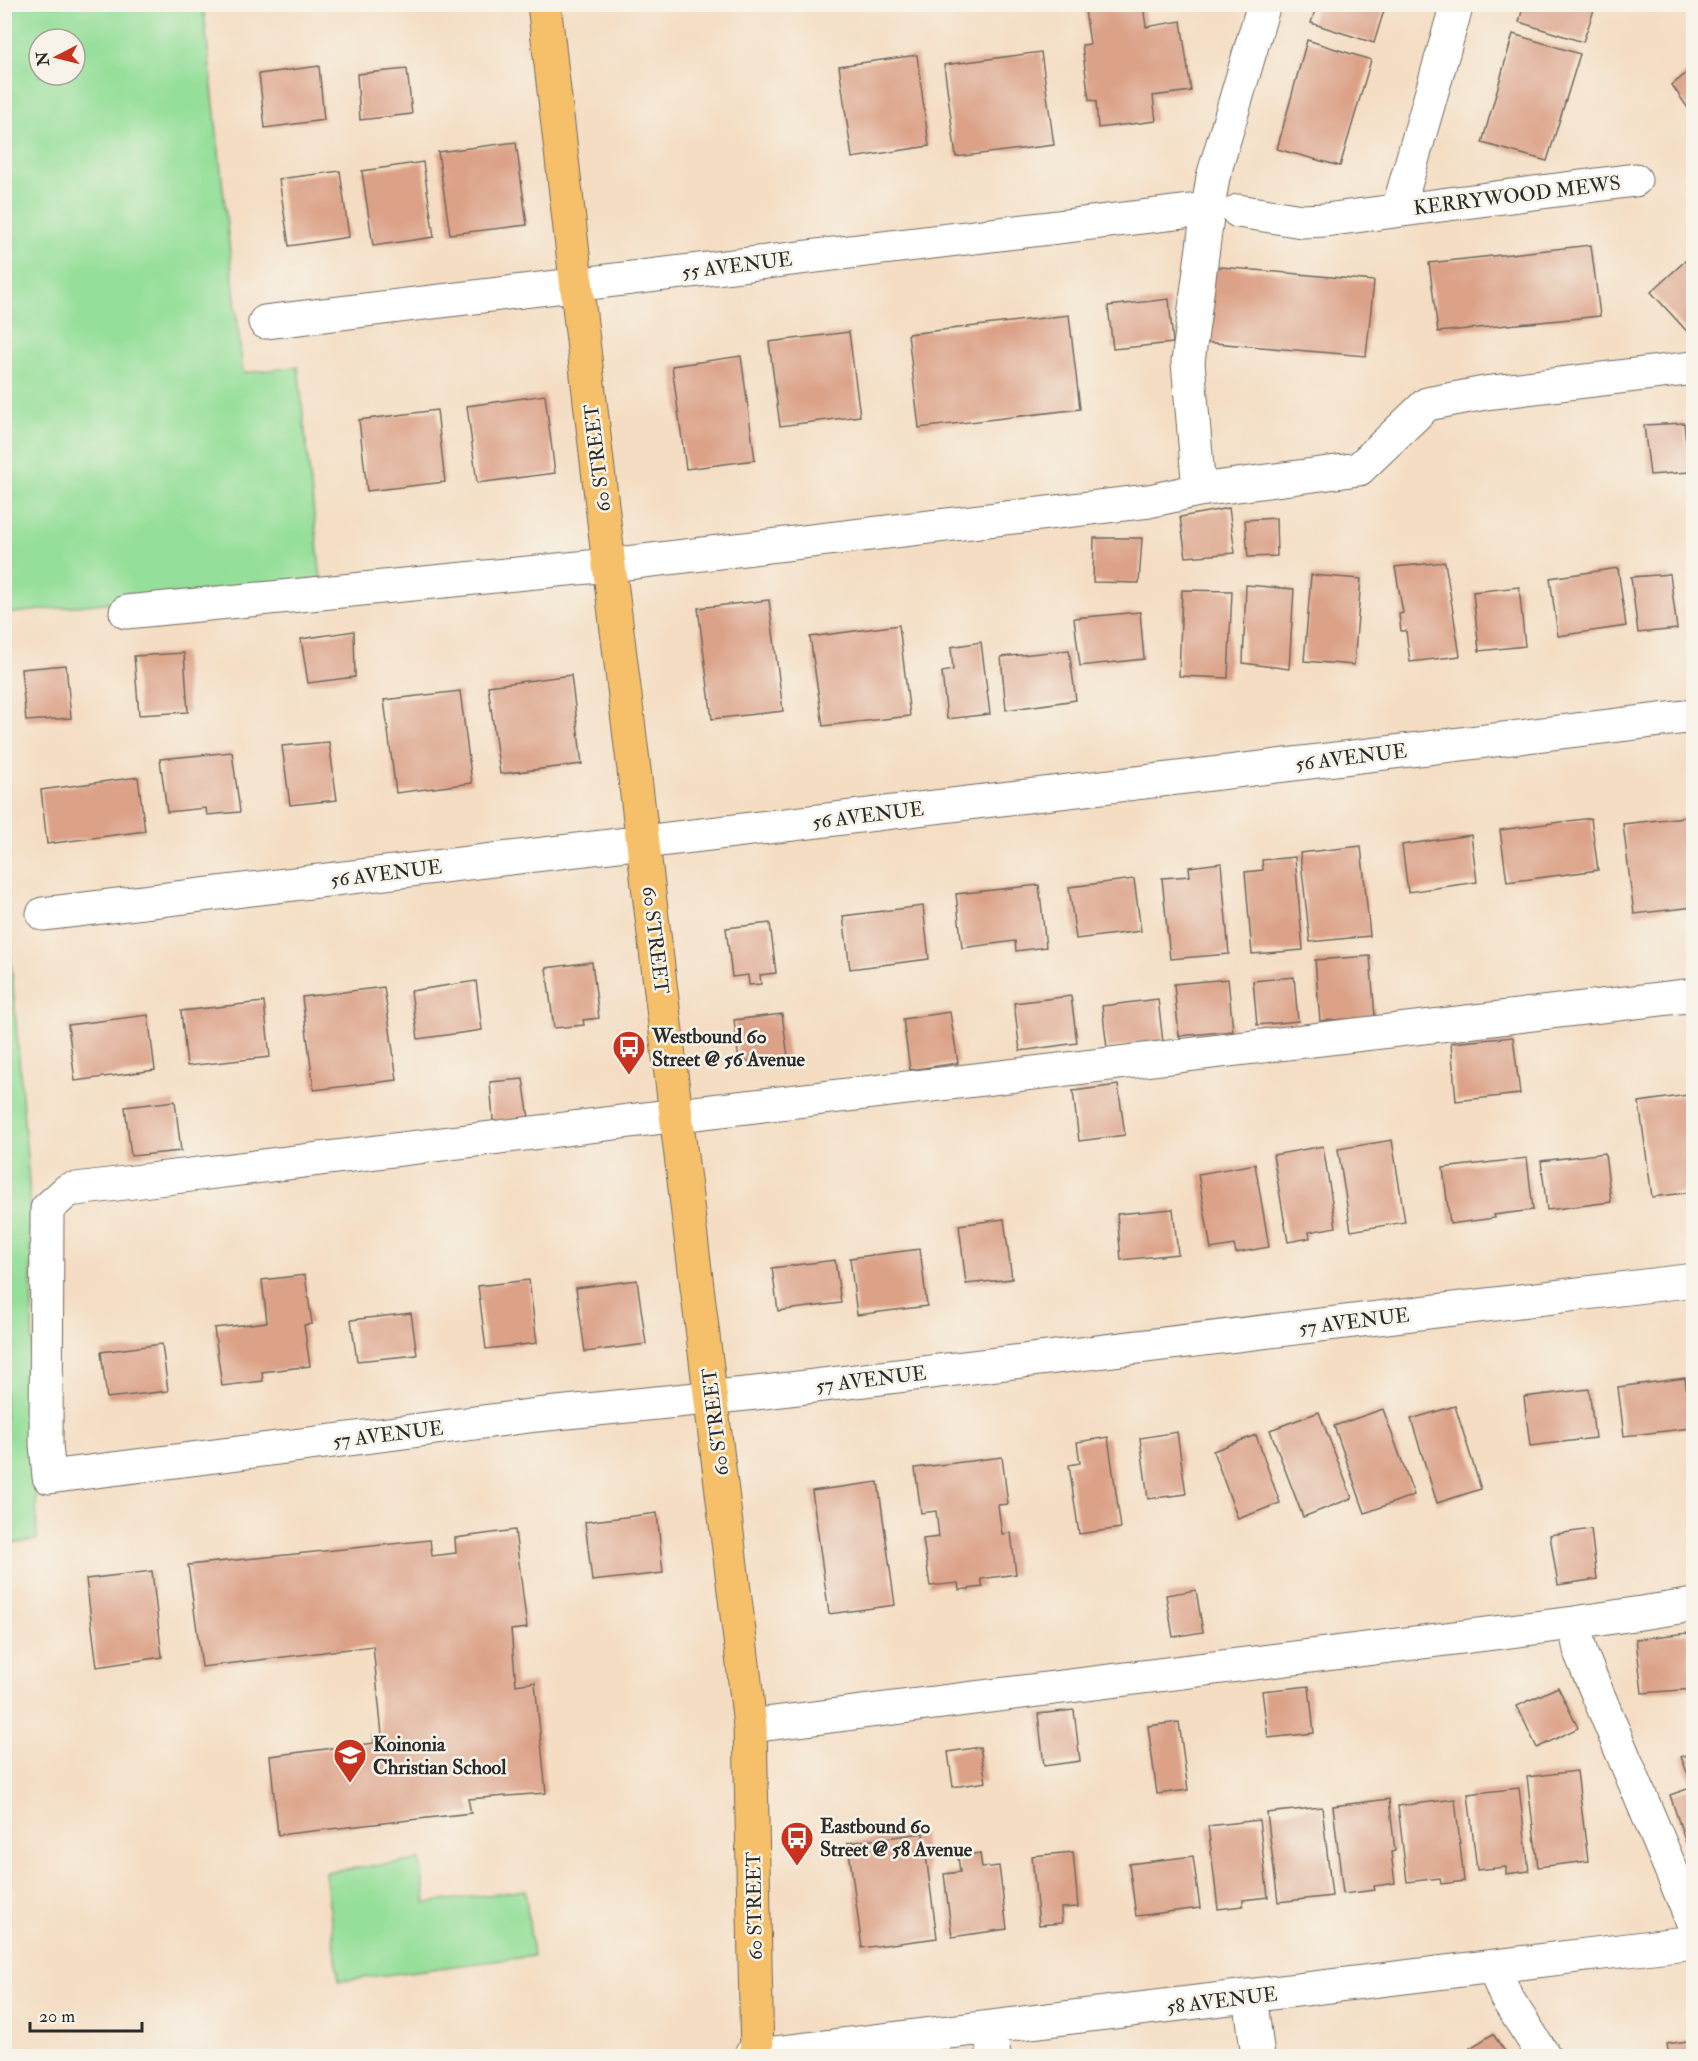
<svg xmlns="http://www.w3.org/2000/svg" width="1698" height="2061" font-family="'IM FELL Double Pica',serif">
	<style>
		.green { fill: #95df9a; stroke: #608562; stroke-width: 1.5; fill-rule: evenodd }
		.building { fill: #dca288 }
		.lines { fill: none; stroke-linecap: round; stroke-linejoin: round }
		.minor-casing { stroke: #716960; stroke-width: 35 }
		.major-casing { stroke: #716960; stroke-width: 35 }
		.minor { stroke: #fff; stroke-width: 33 }
		.major { stroke: #f6c06b; stroke-width: 33 }
		.labels { text-anchor: middle; stroke-width: 5; stroke-linejoin: round; paint-order: stroke }
		.street-label { font-size: 20px; fill: #2b2b2b; stroke: #f7f3e8 }
		.poi-label { font-size: 20px; font-weight: bold; fill: #2b2b2b; stroke: #f7f3e8; text-anchor: start }
	</style>
	<rect width="100%" height="100%" fill="#f7f3e8"/>
	<filter id="ink" filterUnits="userSpaceOnUse"><feTurbulence type="fractalNoise" baseFrequency=".0167" numOctaves="2"/><feDisplacementMap in="SourceGraphic" scale="12" xChannelSelector="R" yChannelSelector="G"/><feConvolveMatrix kernelMatrix="1 2 1 2 8 2 1 2 1" color-interpolation-filters="sRGB"/></filter>
	<filter id="wash" filterUnits="userSpaceOnUse"><feTurbulence type="fractalNoise" baseFrequency=".008" numOctaves="4" result="noise"/><feDisplacementMap in="SourceGraphic" scale="24" xChannelSelector="R" yChannelSelector="G"/><feGaussianBlur stdDeviation="1.35" result="paint"/><feColorMatrix in="noise" values="0 0 0 0 0 0 0 0 0 0 0 0 0 0 0 0 0 1.4 0 .05"/><feComposite in="paint" operator="in"/></filter>
	<g filter="url(#wash)">
		<rect width="100%" height="100%" fill="#f4ddc2"/>
		<path class="green" d="M 4,5 L 203,5 L 243,373 L 298,367 L 321,579 L 5,614 ZM 39,39 L 75,39 L 75,75 L 39,75 Z
			M 5,887 L 29,1183 L 37,1540 L 5,1544 Z
			M 420,1860 L 426,1903 L 525,1890 L 533,1956 L 339,1981 L 325,1872 Z"/>
		<g id="blocks">
			<path class="building" d="M 1143,4 L 1146,27 L 1181,21 L 1191,91 L 1153,96 L 1156,121 L 1098,128 L 1096,101 L 1089,100 L 1082,45 L 1090,44 L 1085,10 Z
				M 1317,4 L 1386,4 L 1374,43 L 1311,23 Z
				M 1524,4 L 1596,4 L 1583,42 L 1519,22 Z
				M 1513,34 L 1580,54 L 1547,161 L 1482,143 Z
				M 1307,40 L 1371,60 L 1340,166 L 1277,149 Z
				M 1041,52 L 1054,145 L 956,157 L 944,65 Z
				M 917,55 L 929,146 L 852,158 L 839,66 Z
				M 319,66 L 324,120 L 265,128 L 259,74 Z
				M 1694,67 L 1694,117 L 1672,85 Z
				M 407,69 L 412,114 L 360,120 L 357,74 Z
				M 516,142 L 527,225 L 450,234 L 438,152 Z
				M 423,162 L 434,237 L 373,246 L 362,171 Z
				M 340,171 L 349,237 L 289,246 L 279,179 Z
				M 1591,245 L 1600,316 L 1438,332 L 1429,263 Z
				M 1694,253 L 1694,339 L 1651,292 Z
				M 1210,266 L 1374,281 L 1366,356 L 1202,342 Z
				M 1169,299 L 1173,343 L 1113,349 L 1108,306 Z
				M 1069,315 L 1080,409 L 919,428 L 908,334 Z
				M 849,332 L 860,416 L 780,426 L 769,342 Z
				M 741,356 L 755,460 L 686,469 L 672,366 Z
				M 545,395 L 555,473 L 477,483 L 467,406 Z
				M 437,410 L 445,482 L 367,491 L 359,420 Z
				M 1684,423 L 1689,472 L 1650,475 L 1644,425 Z
				M 1229,508 L 1235,553 L 1186,557 L 1180,517 Z
				M 1276,518 L 1277,556 L 1248,557 L 1245,520 Z
				M 1094,538 L 1142,538 L 1139,583 L 1093,582 Z
				M 1445,562 L 1460,656 L 1410,662 L 1406,631 L 1401,631 L 1399,614 L 1403,613 L 1395,567 Z
				M 1618,568 L 1626,626 L 1558,636 L 1550,578 Z
				M 1670,574 L 1677,629 L 1638,633 L 1631,577 Z
				M 1311,575 L 1361,579 L 1354,665 L 1304,661 Z
				M 1246,585 L 1294,589 L 1289,669 L 1243,663 Z
				M 1519,587 L 1525,646 L 1479,651 L 1473,592 Z
				M 1182,590 L 1232,591 L 1228,678 L 1179,676 Z
				M 769,600 L 783,711 L 712,719 L 698,608 Z
				M 1140,612 L 1144,659 L 1080,666 L 1074,618 Z
				M 899,625 L 910,716 L 823,726 L 810,637 Z
				M 354,631 L 355,677 L 308,683 L 301,639 Z
				M 981,642 L 990,714 L 947,719 L 942,672 L 953,670 L 951,647 Z
				M 1069,650 L 1076,700 L 1006,710 L 1001,657 Z
				M 184,653 L 188,712 L 139,715 L 134,656 Z
				M 66,665 L 71,718 L 26,721 L 21,669 Z
				M 571,675 L 582,764 L 500,774 L 488,686 Z
				M 460,691 L 472,783 L 396,793 L 384,700 Z
				M 329,742 L 337,800 L 290,805 L 282,746 Z
				M 232,752 L 240,812 L 207,815 L 206,808 L 167,812 L 160,759 Z
				M 138,777 L 145,831 L 47,844 L 41,790 Z
				M 1694,816 L 1694,907 L 1634,914 L 1623,824 Z
				M 1591,818 L 1598,870 L 1507,882 L 1500,830 Z
				M 1471,835 L 1477,882 L 1408,892 L 1402,845 Z
				M 1361,846 L 1370,936 L 1310,942 L 1300,853 Z
				M 1295,857 L 1303,950 L 1252,954 L 1245,872 L 1263,870 L 1262,860 Z
				M 1221,863 L 1229,954 L 1170,959 L 1162,878 L 1190,876 L 1189,867 Z
				M 1134,879 L 1141,931 L 1076,939 L 1069,887 Z
				M 1039,885 L 1046,947 L 1016,951 L 1015,941 L 962,948 L 956,894 Z
				M 923,906 L 929,959 L 850,969 L 843,916 Z
				M 770,923 L 776,973 L 760,975 L 761,984 L 749,985 L 748,975 L 732,977 L 726,928 Z
				M 1370,956 L 1375,1017 L 1320,1021 L 1315,960 Z
				M 592,962 L 599,1018 L 583,1020 L 584,1025 L 554,1028 L 546,968 Z
				M 1294,977 L 1298,1021 L 1257,1025 L 1253,981 Z
				M 1228,979 L 1233,1031 L 1179,1036 L 1174,984 Z
				M 476,981 L 482,1030 L 418,1039 L 411,991 Z
				M 384,987 L 397,1080 L 314,1090 L 302,997 Z
				M 1071,996 L 1077,1043 L 1020,1051 L 1014,1003 Z
				M 1158,999 L 1163,1042 L 1107,1048 L 1102,1006 Z
				M 264,1002 L 270,1057 L 187,1066 L 181,1011 Z
				M 950,1012 L 958,1063 L 910,1070 L 903,1019 Z
				M 782,1014 L 788,1057 L 739,1062 L 734,1020 Z
				M 148,1015 L 155,1070 L 75,1081 L 68,1025 Z
				M 1513,1037 L 1520,1094 L 1456,1101 L 1451,1043 Z
				M 523,1079 L 530,1125 L 494,1132 L 490,1082 Z
				M 1118,1085 L 1125,1135 L 1079,1141 L 1073,1091 Z
				M 1694,1094 L 1694,1192 L 1652,1197 L 1639,1102 Z
				M 175,1101 L 181,1151 L 131,1156 L 125,1107 Z
				M 1392,1140 L 1405,1222 L 1351,1231 L 1338,1149 Z
				M 1323,1146 L 1336,1227 L 1309,1232 L 1310,1238 L 1288,1242 L 1273,1155 Z
				M 1605,1153 L 1611,1202 L 1547,1210 L 1541,1161 Z
				M 1527,1158 L 1533,1210 L 1494,1215 L 1495,1218 L 1450,1224 L 1443,1168 Z
				M 1255,1164 L 1269,1247 L 1236,1253 L 1234,1245 L 1211,1249 L 1198,1174 Z
				M 1173,1209 L 1178,1254 L 1121,1260 L 1117,1214 Z
				M 1004,1219 L 1012,1279 L 966,1284 L 959,1225 Z
				M 920,1249 L 927,1306 L 857,1315 L 850,1258 Z
				M 835,1260 L 841,1303 L 778,1311 L 772,1268 Z
				M 305,1275 L 312,1324 L 304,1325 L 310,1366 L 262,1372 L 263,1381 L 222,1386 L 214,1328 L 267,1322 L 262,1280 Z
				M 529,1280 L 537,1343 L 486,1349 L 478,1286 Z
				M 637,1280 L 646,1344 L 585,1352 L 576,1288 Z
				M 411,1313 L 417,1355 L 357,1361 L 351,1320 Z
				M 162,1344 L 168,1391 L 107,1398 L 101,1352 Z
				M 1685,1378 L 1691,1428 L 1624,1436 L 1618,1387 Z
				M 1589,1389 L 1595,1438 L 1530,1446 L 1524,1397 Z
				M 1455,1406 L 1481,1489 L 1437,1503 L 1411,1419 Z
				M 1383,1409 L 1414,1495 L 1365,1513 L 1334,1426 Z
				M 1319,1412 L 1352,1498 L 1303,1517 L 1270,1430 Z
				M 1177,1432 L 1186,1494 L 1148,1499 L 1140,1438 Z
				M 1256,1435 L 1280,1503 L 1238,1519 L 1213,1451 Z
				M 1108,1437 L 1121,1528 L 1079,1534 L 1069,1465 L 1080,1463 L 1077,1442 Z
				M 1002,1457 L 1008,1504 L 998,1505 L 1002,1534 L 1011,1533 L 1016,1574 L 981,1579 L 983,1587 L 959,1590 L 958,1583 L 930,1586 L 923,1539 L 939,1537 L 936,1511 L 921,1513 L 915,1468 Z
				M 878,1482 L 895,1605 L 829,1614 L 812,1491 Z
				M 657,1513 L 663,1573 L 592,1581 L 585,1522 Z
				M 1591,1529 L 1597,1579 L 1558,1585 L 1550,1535 Z
				M 515,1530 L 527,1628 L 511,1630 L 516,1685 L 535,1682 L 546,1793 L 468,1799 L 471,1813 L 278,1835 L 270,1756 L 374,1743 L 373,1735 L 382,1735 L 373,1646 L 202,1667 L 188,1565 L 430,1540 L 432,1556 L 456,1553 L 455,1538 Z
				M 152,1571 L 162,1657 L 97,1667 L 86,1579 Z
				M 1196,1590 L 1203,1632 L 1173,1637 L 1166,1595 Z
				M 1688,1633 L 1694,1689 L 1642,1693 L 1636,1639 Z
				M 1309,1686 L 1314,1733 L 1268,1738 L 1262,1691 Z
				M 1558,1687 L 1578,1728 L 1537,1748 L 1517,1706 Z
				M 1074,1710 L 1080,1761 L 1044,1766 L 1038,1714 Z
				M 1179,1722 L 1188,1790 L 1157,1794 L 1148,1726 Z
				M 980,1747 L 986,1782 L 953,1787 L 948,1752 Z
				M 1694,1752 L 1694,1840 L 1686,1843 L 1670,1795 L 1693,1787 L 1681,1757 Z
				M 1577,1771 L 1588,1861 L 1538,1867 L 1527,1777 Z
				M 1519,1788 L 1529,1871 L 1506,1874 L 1506,1867 L 1477,1870 L 1468,1794 Z
				M 1389,1799 L 1395,1851 L 1391,1852 L 1395,1883 L 1374,1886 L 1375,1890 L 1343,1894 L 1333,1806 Z
				M 1455,1799 L 1464,1881 L 1441,1884 L 1440,1878 L 1407,1882 L 1398,1806 Z
				M 1322,1807 L 1332,1896 L 1278,1902 L 1267,1813 Z
				M 1259,1820 L 1268,1897 L 1243,1900 L 1243,1906 L 1218,1909 L 1208,1826 Z
				M 923,1833 L 937,1938 L 862,1948 L 848,1843 Z
				M 1073,1852 L 1078,1907 L 1061,1908 L 1062,1923 L 1039,1925 L 1032,1856 Z
				M 980,1853 L 982,1868 L 999,1866 L 1007,1929 L 952,1937 L 944,1874 L 960,1872 L 958,1856 Z
				M 1193,1856 L 1200,1908 L 1136,1916 L 1129,1864 Z
				M 1493,2034 L 1508,2056 L 1476,2056 L 1470,2048 Z
				M 1694,2040 L 1694,2056 L 1669,2056 L 1667,2044 Z"/>
		</g>
	</g>
	<g filter="url(#ink)">
		<use href="#blocks" fill-opacity="0" stroke="#716960" stroke-width="1.5"/>
		<g class="lines">
			<g class="minor-casing">
				<path id="minor" d="M 1398,210 L 1457,4
					M 1238,211 L 1302,221 L 1325,220 L 1635,180
					M 265,322 L 1208,209
					M 1199,490 L 1188,362 L 1208,209 L 1213,177 L 1264,4
					M 126,612 L 609,565 L 1149,501 L 1199,490 L 1359,469 L 1427,404 L 1485,393 L 1694,368
					M 43,914 L 1694,716
					M 1694,995 L 678,1115 L 68,1190 L 47,1209 L 46,1444 L 49,1477 L 537,1415 L 756,1393 L 1694,1280
					M 1574,1623 L 1581,1654 L 1694,1925
					M 750,1726 L 1574,1623 L 1694,1605
					M 1494,1967 L 1506,1997 L 1544,2056
					M 1250,1996 L 1258,2056
					M 990,2027 L 994,2056
					M 750,2056 L 1694,1942"/>
			</g>
			<g class="major-casing">
				<path id="major" d="M 544,4 L 609,565 L 743,1664 L 750,1726 L 751,1772 L 757,2056"/>
			</g>
			<use href="#minor" class="minor"/>
			<use href="#major" class="major"/>
		</g>
	</g>
	<defs>
		<g id="bus-pin" transform="scale(1.725)"><path d="M0 17L-7.5 6A9.5 9.5 0 1 1 7.5 6Z" fill="#c8321e" stroke="#f7f3e8"/><path d="M-5-6H5V4H4V6H2V4H-2V6H-4V4H-5ZM-3.5-4V0h7V-4ZM-3.5 1.2v1.5H-2V1.2ZM2 1.2v1.5H3.5V1.2Z" fill="#fff"/></g>
		<g id="school-pin" transform="scale(1.725)"><path d="M0 17L-7.5 6A9.5 9.5 0 1 1 7.5 6Z" fill="#c8321e" stroke="#f7f3e8"/><path d="M0-5L7-2L0 1L-7-2ZM-4 1L0 2.5L4 1V4Q0 6-4 4Z" fill="#fff"/></g>
	</defs>
	<g fill-rule="evenodd">
		<use href="#bus-pin" x="629" y="1047"/>
		<use href="#school-pin" x="350" y="1755"/>
		<use href="#bus-pin" x="797" y="1838"/>
	</g>
	<g class="labels">
		<g class="street-label">
			<text transform="translate(1517 195) rotate(-7)" y="7">KERRYWOOD MEWS</text>
			<text transform="translate(737 265) rotate(-7)" y="7">55 AVENUE</text>
			<text transform="translate(597 458) rotate(-97)" y="7">60 STREET</text>
			<text transform="translate(1351 757) rotate(-7)" y="7">56 AVENUE</text>
			<text transform="translate(868 815) rotate(-7)" y="7">56 AVENUE</text>
			<text transform="translate(386 873) rotate(-7)" y="7">56 AVENUE</text>
			<text transform="translate(656 940) rotate(83)" y="7">60 STREET</text>
			<text transform="translate(1354 1321) rotate(-7)" y="7">57 AVENUE</text>
			<text transform="translate(871 1379) rotate(-7)" y="7">57 AVENUE</text>
			<text transform="translate(715 1422) rotate(-97)" y="7">60 STREET</text>
			<text transform="translate(388 1434) rotate(-7)" y="7">57 AVENUE</text>
			<text transform="translate(754 1906) rotate(-91)" y="7">60 STREET</text>
			<text transform="translate(1222 2000) rotate(-7)" y="7">58 AVENUE</text>
		</g>
		<g class="poi-label">
			<text x="652" y="1043">Westbound 60<tspan x="652" dy="23">Street @ 56 Avenue</tspan></text>
			<text x="373" y="1751">Koinonia<tspan x="373" dy="23">Christian School</tspan></text>
			<text x="820" y="1833">Eastbound 60<tspan x="820" dy="23">Street @ 58 Avenue</tspan></text>
		</g>
	</g>
	<rect width="1698" height="2061" fill="none" stroke="#f7f3e8" stroke-width="24"/>
	<g transform="translate(57 57) rotate(263)"><circle r="28" fill="#f7f3e8" stroke="#a5a39c" stroke-width="1.5"/>
	<path d="M0-4.5L10 22L0 15L-10 22Z" fill="#c8321e"/>
	<text y="-9" font-size="16" font-weight="bold" text-anchor="middle" fill="#2b2b2b">N</text>
	</g>
	<path d="M30 2022v9h112v-9" fill="none" stroke="#2b2b2b" stroke-width="3"/>
	<text x="39" y="2022" font-size="18" fill="#2b2b2b" stroke="#f7f3e8" stroke-width="4.5" paint-order="stroke">20 m</text>
</svg>
